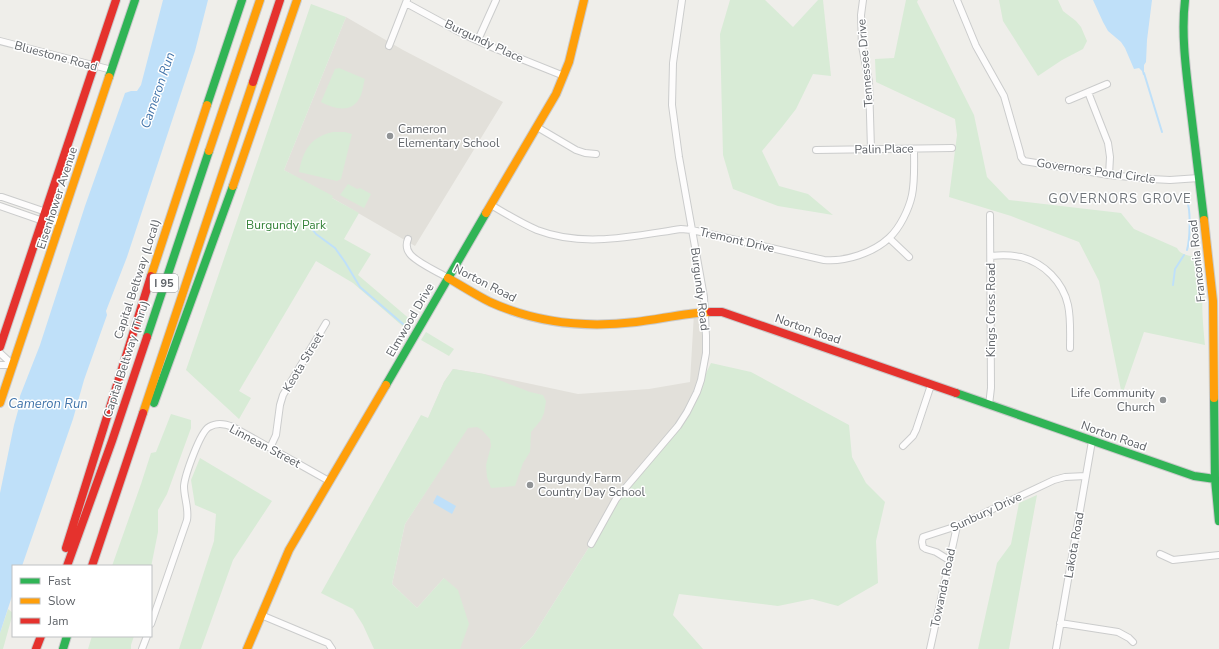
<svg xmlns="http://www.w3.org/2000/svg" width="1219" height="649" font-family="'Nunito Sans',sans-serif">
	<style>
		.education { fill: #e2e0da }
		.green { fill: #d8ebd6 }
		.water { fill: #bfe0f9 }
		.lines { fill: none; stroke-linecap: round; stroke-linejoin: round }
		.stream { stroke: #bfe0f9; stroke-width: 2 }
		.street-casing { stroke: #cbcccc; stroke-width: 8 }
		.fast-casing { stroke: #cacacb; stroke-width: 10 }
		.slow-casing { stroke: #cacacb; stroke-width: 10 }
		.jam-casing { stroke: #cacacb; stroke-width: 10 }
		.street { stroke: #fdfcfc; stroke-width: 6 }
		.fast { stroke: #30b455; stroke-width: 8 }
		.slow { stroke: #ff9f0a; stroke-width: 8 }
		.jam { stroke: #e5322d; stroke-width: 8 }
		.poi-dot { fill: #919496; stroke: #fff; stroke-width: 1.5 }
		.labels { text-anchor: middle; stroke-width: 3; stroke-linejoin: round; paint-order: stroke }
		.shield { fill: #fff; stroke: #8f9295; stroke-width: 1 }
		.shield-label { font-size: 11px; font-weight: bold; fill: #5f6368 }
		.street-label { font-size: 12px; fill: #5f6368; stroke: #fff }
		.poi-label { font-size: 12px; fill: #5f6368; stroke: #fff; text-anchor: start }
		.park-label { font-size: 12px; fill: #348238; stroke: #fff }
		.water-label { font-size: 13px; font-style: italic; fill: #4174aa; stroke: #fff }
		.neighbourhood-label { font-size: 13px; letter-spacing: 1px; fill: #70757a; stroke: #fff }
	</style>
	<rect width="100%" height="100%" fill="#efeeea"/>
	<path class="education" d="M 346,17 L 403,50 L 503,102 L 415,246 L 284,170 Z
		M 705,312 L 702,374 L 687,412 L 591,544 L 533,636 L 520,649 L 441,649 L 444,578 L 417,608 L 392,584 L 405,524 L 467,428 L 428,419 L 444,382 L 453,369 L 484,374 L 578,394 L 649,389 L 690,382 L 694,313 Z"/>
	<path class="green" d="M 730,0 L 765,0 L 793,27 L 818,0 L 823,0 L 831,76 L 813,74 L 796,109 L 782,127 L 762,151 L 779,186 L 808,194 L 833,215 L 778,206 L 733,189 L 723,155 L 720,34 Z
		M 906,0 L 918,0 L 917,2 L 974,115 L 987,177 L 1009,200 L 1121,213 L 1134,229 L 1177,248 C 1180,255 1191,256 1198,258 L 1203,299 C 1201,304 1204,336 1205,345 L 1144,332 L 1122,395 L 1099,281 L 1079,242 L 1011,216 L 949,197 L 957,135 L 955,119 L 876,82 L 875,59 L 894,58 Z
		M 999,0 L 1058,0 L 1063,11 L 1076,21 L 1081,27 L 1087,41 L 1083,49 L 1062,60 L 1038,76 L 1003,21 Z
		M 311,4 L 346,17 L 284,170 L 333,196 L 332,198 L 359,213 L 344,239 L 371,254 L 358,275 L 412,321 L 407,330 L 353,283 L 316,261 L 239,391 L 251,398 L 239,419 L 186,370 Z
		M 339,68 L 365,79 C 363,84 363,92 360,97 C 352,114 334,109 321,102 L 335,69 Z
		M 333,132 L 345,132 L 352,134 L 341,179 L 337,181 L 299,172 C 303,151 310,137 333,132 Z
		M 348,184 L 357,189 L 360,188 L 371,194 L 364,208 L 340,195 Z
		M 426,332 L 454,349 L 449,356 L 421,340 Z
		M 711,363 L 751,372 L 849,425 L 852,457 L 866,483 L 885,502 L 876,541 L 878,583 L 838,606 L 812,599 L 778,606 L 679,594 L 673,615 L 703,649 L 520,649 L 533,636 L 591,544 L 623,491 L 687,412 Z
		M 453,369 L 484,374 L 530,392 L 543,395 L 546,401 L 544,413 L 541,420 L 531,432 L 530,452 L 523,463 L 515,486 L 491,488 L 487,477 L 486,465 L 491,446 L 490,439 L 482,430 L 477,427 L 468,428 L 405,524 L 392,584 L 417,608 L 444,578 L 458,590 L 469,624 L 460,649 L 374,649 L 363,625 L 353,609 L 321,593 L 421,415 L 428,418 L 444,382 Z
		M 171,414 L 191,420 L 191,428 L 167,494 L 158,510 L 158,532 L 151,567 L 112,566 L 141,484 L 151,453 L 156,452 Z
		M 200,458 L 272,501 L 233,560 L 201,649 L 179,649 L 214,541 L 216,514 L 195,505 L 191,480 Z
		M 1037,495 L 1009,649 L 978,649 L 997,563 L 1011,544 L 1019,503 Z
		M 8,609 L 13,613 L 3,649 L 0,649 L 0,633 Z
		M 92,636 L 134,636 L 131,645 L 131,649 L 88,649 Z"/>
	<path class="water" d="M 163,0 L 208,0 L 195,51 L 127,257 L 106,311 L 107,315 L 84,380 L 73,419 L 22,566 L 13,566 L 13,593 L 0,633 L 0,493 L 14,425 L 19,407 L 20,396 L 40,345 L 85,206 L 125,93 L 131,91 L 137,91 L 141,85 Z
		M 1093,0 L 1152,0 L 1147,40 L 1146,62 L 1144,65 L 1144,75 L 1143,75 L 1142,71 L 1139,68 L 1134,69 L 1125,48 L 1121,42 L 1108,31 L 1103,22 Z
		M 437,495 L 456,506 L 452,514 L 433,503 Z"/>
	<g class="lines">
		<path class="stream" d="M 1144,73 L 1162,132
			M 308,224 L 316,234 L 335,248 L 345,262 L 360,287 L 403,324
			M 1187,250 C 1190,240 1191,210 1187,201
			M 1173,285 L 1175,269 L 1184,255"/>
		<g class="street-casing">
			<path id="street" d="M 863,0 L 861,15 L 862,46 L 869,82 L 871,149
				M 957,0 L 976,46 L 1004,96 L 1020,152 L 1021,157 L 1024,161 L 1109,175 L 1151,179 L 1170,180 L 1199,178
				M 406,3 L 463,34 L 494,48 L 564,76
				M 478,40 L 496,0
				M 0,41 L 112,70
				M 389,46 L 407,0
				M 1088,92 L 1108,143 L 1110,157 L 1109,175
				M 1069,100 L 1107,84
				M 537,127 L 576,150 L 585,153 L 596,154
				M 816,150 L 952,148
				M 0,197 L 2,197 L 46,212 L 61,222
				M 491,205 C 506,214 521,223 537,230 C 584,248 633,236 681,229 L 692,230 L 824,260 C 845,262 873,253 889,238 C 900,228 909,209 912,195 C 915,180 914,164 914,149
				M 0,206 L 43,221 L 60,222
				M 889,238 L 909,257
				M 408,239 C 406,244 406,249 410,254 C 416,262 438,272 448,278
				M 991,256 C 1001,255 1011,255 1021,257 C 1044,263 1063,282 1068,305 C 1071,319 1070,334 1070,348
				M 0,353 L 13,365
				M 0,365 L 13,365
				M 989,405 L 991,388 L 990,215
				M 903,446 L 913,436 L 916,430 L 931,385
				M 270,448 L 276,435 L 280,405 L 283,395 L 326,323
				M 591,544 L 616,499 L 678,426 L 687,412 L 697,392 L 701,380 L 706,353 L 706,336 L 704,297 L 679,157 L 672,105 L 673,63 L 682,0
				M 1160,554 L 1173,560 L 1219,555
				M 949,560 L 936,552 L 926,549 L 923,547 L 922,542 L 923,537 L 957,526 L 1054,480 L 1065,477 L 1086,476
				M 261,615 L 323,641 L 328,643 L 332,649
				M 1060,623 L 1118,632 L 1129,638 L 1133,642
				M 151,624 L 187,520 C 189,508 184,498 184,486 C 185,475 200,432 209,427 C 217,422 226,424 233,427 L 329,481
				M 142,649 L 147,636
				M 930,649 L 957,526
				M 1056,649 L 1092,441"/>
		</g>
		<g class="fast-casing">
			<path id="fast" d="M 1185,0 C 1181,34 1186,70 1190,104 C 1195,143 1199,181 1204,220
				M 109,77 L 135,0
				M 207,105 L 242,0
				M 147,337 L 209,151
				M 386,385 L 486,213
				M 956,393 L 1194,476 L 1215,479
				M 1214,398 L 1215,479 L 1219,521
				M 154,403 L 233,186
				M 63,649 L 67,636"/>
		</g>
		<g class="slow-casing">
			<path id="slow" d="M 209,151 L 260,0
				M 233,186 L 297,0
				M 486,213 L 556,94 L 569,62 L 584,0
				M 1204,220 L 1213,301 L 1214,398
				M 151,276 L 207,105
				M 448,278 C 462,286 476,295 490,302 C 536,323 586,328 636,322 C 661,319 685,313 711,312
				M 0,403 L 109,77
				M 143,413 L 253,82
				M 247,649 L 289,550 L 386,385"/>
		</g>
		<g class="jam-casing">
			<path id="jam" d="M 253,82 L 280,0
				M 711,312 L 722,312 L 956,393
				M 0,347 L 116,0
				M 66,548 L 151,276
				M 67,566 L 112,441 L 147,337
				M 92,566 L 143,413
				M 36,649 L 41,636"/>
		</g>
		<use href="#street" class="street"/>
		<use href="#fast" class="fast"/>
		<use href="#slow" class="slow"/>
		<use href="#jam" class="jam"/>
	</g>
	<g class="poi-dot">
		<circle cx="390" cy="136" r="4"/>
		<circle cx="1163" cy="400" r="4"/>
		<circle cx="530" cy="485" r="4"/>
	</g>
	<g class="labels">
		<rect class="shield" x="150" y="274" width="28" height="18" rx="3"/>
		<g class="shield-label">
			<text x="164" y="287">I 95</text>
		</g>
		<g class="street-label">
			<text transform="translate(484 41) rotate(25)" y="4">Burgundy Place</text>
			<text transform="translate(56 56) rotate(15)" y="4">Bluestone Road</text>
			<text transform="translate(865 63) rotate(-95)" y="4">Tennessee Drive</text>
			<text transform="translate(884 149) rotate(-1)" y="4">Palin Place</text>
			<text transform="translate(1096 171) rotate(8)" y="4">Governors Pond Circle</text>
			<text transform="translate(57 198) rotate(-72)" y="4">Eisenhower Avenue</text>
			<text transform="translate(737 240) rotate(13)" y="4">Tremont Drive</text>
			<text transform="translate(1197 261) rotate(-96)" y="4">Franconia Road</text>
			<text transform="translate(137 279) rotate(-72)" y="4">Capital Beltway (Local)</text>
			<text transform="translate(485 283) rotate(27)" y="4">Norton Road</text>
			<text transform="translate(700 289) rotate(83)" y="4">Burgundy Road</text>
			<text transform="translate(991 310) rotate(-90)" y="4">Kings Cross Road</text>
			<text transform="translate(410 320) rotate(-60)" y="4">Elmwood Drive</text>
			<text transform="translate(808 329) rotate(19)" y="4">Norton Road</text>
			<text transform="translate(126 359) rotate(-72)" y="4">Capital Beltway (Thru)</text>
			<text transform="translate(303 362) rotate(-59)" y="4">Keota Street</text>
			<text transform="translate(1114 436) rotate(19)" y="4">Norton Road</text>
			<text transform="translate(265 446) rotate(28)" y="4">Linnean Street</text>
			<text transform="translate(986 512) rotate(-25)" y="4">Sunbury Drive</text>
			<text transform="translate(1074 545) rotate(-80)" y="4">Lakota Road</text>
			<text transform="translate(943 588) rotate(-78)" y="4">Towanda Road</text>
		</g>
		<g class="poi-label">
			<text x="398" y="133">Cameron<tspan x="398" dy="14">Elementary School</tspan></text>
			<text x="1155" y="397" text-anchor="end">Life Community<tspan x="1155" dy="14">Church</tspan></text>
			<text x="538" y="482">Burgundy Farm<tspan x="538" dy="14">Country Day School</tspan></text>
		</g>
		<g class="park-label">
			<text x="286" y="229">Burgundy Park</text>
		</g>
		<g class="water-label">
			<text transform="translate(157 90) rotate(-71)" y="5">Cameron Run</text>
			<text x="48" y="408">Cameron Run</text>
		</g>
		<g class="neighbourhood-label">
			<text x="1120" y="203">GOVERNORS GROVE</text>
		</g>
	</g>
	<rect x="12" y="565" width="140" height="72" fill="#ffffff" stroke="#bfc1c3"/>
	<rect x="20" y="578" width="20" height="6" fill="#30b455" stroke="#bfc1c3"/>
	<text x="48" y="585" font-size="12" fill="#5f6368">Fast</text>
	<rect x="20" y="598" width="20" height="6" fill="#ff9f0a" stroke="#bfc1c3"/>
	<text x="48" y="605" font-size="12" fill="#5f6368">Slow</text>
	<rect x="20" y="618" width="20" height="6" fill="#e5322d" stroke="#bfc1c3"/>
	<text x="48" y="625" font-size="12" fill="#5f6368">Jam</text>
</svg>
